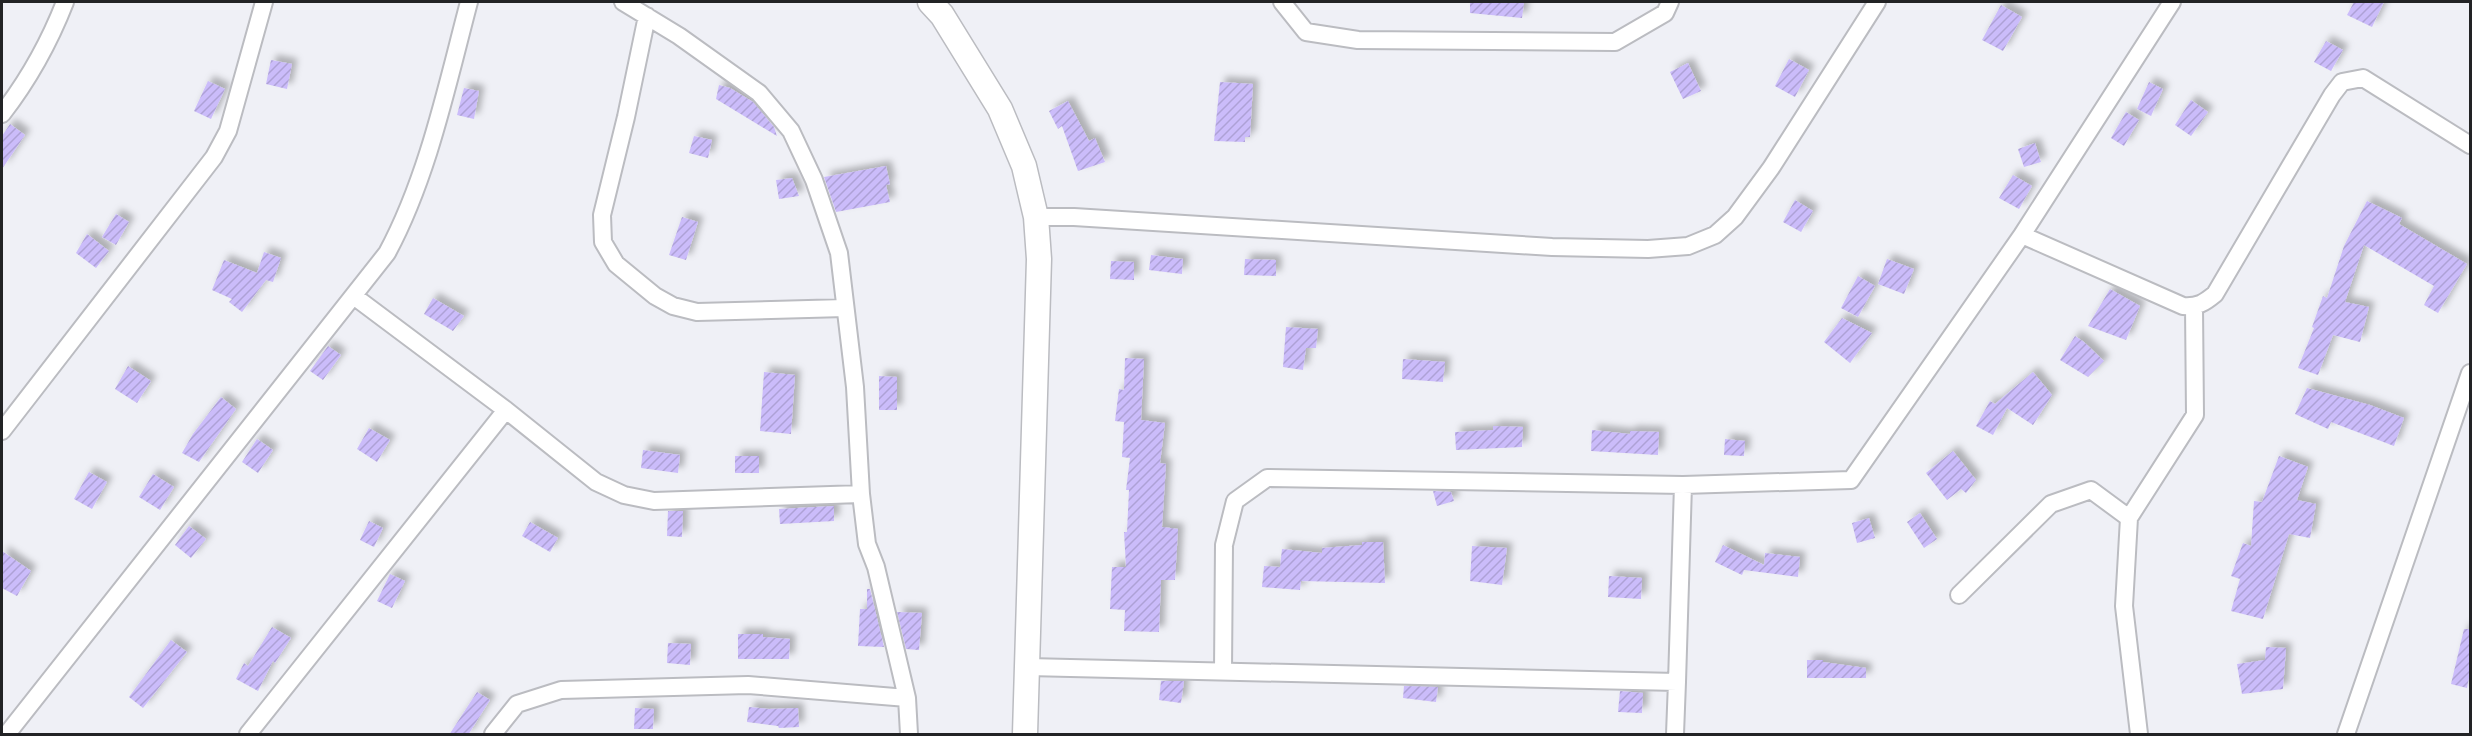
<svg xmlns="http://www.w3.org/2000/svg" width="2472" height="736" font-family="'Nunito Sans',sans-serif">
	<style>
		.building { fill: url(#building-hatch); filter: url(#shadow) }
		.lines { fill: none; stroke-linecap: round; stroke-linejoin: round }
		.street-casing { stroke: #bbbcc1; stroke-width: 20 }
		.secondary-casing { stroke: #bbbcc1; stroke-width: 27 }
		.street { stroke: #fff; stroke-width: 16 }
		.secondary { stroke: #fff; stroke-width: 24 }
	</style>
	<defs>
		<pattern id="building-hatch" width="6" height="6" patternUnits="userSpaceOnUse" patternTransform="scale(1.5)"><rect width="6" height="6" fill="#cbbcfa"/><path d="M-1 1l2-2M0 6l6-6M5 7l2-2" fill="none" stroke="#aea1d6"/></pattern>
		<filter id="shadow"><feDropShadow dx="5.5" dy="-5.5" stdDeviation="3" flood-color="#0004"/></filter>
	</defs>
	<rect width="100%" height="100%" fill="#eff0f6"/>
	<path class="building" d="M 1470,2 L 1524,3 L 1522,18 L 1470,13 Z
		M 2354,2 L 2384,2 L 2372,27 L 2347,15 Z
		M 2001,5 L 2022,17 L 2003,51 L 1982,40 Z
		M 2326,41 L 2343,50 L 2331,71 L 2314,62 Z
		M 1789,59 L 1809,70 L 1795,97 L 1775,86 Z
		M 271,60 L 292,64 L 287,89 L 266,84 Z
		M 1688,63 L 1701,91 L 1683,99 L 1670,72 Z
		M 208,81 L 225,89 L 211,119 L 194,111 Z
		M 1220,82 L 1253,84 L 1250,137 L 1245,137 L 1245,142 L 1214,141 Z
		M 2149,82 L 2163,89 L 2151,116 L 2137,109 Z
		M 719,85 L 730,88 L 753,102 L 774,127 L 777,136 L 716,99 Z
		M 464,88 L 479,91 L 474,119 L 457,115 Z
		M 2191,100 L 2208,112 L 2191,136 L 2175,125 Z
		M 1068,101 L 1089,141 L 1095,138 L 1105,162 L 1078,171 L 1062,126 L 1058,129 L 1049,111 Z
		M 2126,112 L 2139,120 L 2124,146 L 2111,138 Z
		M 10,124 L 25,135 L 2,169 L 2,136 Z
		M 694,136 L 712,140 L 708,158 L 689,153 Z
		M 2035,143 L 2041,162 L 2024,167 L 2018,149 Z
		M 886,166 L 890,184 L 886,185 L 890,202 L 836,212 L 824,177 Z
		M 2013,175 L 2032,186 L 2019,209 L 1999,198 Z
		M 792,178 L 799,196 L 779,199 L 776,180 Z
		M 1795,200 L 1813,211 L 1801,232 L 1783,222 Z
		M 2367,201 L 2402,218 L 2399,224 L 2467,264 L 2438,313 L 2424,305 L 2434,286 L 2364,245 L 2345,302 L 2369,307 L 2360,342 L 2333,335 L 2318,375 L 2298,368 L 2314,328 L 2312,327 L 2323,296 L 2327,298 L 2344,246 Z
		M 116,214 L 129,222 L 116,245 L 102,237 Z
		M 682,217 L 698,222 L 686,260 L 669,255 Z
		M 87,234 L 109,251 L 96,268 L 76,253 Z
		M 264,252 L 281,258 L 273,282 L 266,280 L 242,312 L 229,302 L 232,299 L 212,290 L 224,260 L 257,273 Z
		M 1151,255 L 1183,259 L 1182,274 L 1149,270 Z
		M 1245,259 L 1276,260 L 1276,276 L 1244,275 Z
		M 1887,259 L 1914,269 L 1904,294 L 1878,284 Z
		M 1111,261 L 1134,262 L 1134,280 L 1110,279 Z
		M 1858,276 L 1875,286 L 1858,317 L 1841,308 Z
		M 2110,289 L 2140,306 L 2126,340 L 2088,326 Z
		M 433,298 L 464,316 L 453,331 L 424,314 Z
		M 1842,318 L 1872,333 L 1850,363 L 1824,342 Z
		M 1286,327 L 1318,329 L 1316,348 L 1306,348 L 1303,370 L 1283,367 Z
		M 2075,336 L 2084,342 L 2104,361 L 2088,377 L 2060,360 Z
		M 328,346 L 341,355 L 323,380 L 310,371 Z
		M 1125,358 L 1144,359 L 1141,420 L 1165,423 L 1160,463 L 1166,464 L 1162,527 L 1178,529 L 1175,580 L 1161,580 L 1159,632 L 1124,631 L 1125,610 L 1110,609 L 1112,567 L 1126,567 L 1124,532 L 1127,532 L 1129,490 L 1126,490 L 1130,458 L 1122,457 L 1124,422 L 1115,421 L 1119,389 L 1124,390 Z
		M 1403,359 L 1445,362 L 1443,382 L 1402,379 Z
		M 128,366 L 151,381 L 137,403 L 115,389 Z
		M 764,372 L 795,375 L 791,434 L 760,431 Z
		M 2033,372 L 2052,395 L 2033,425 L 2007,408 L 1993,435 L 1976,426 L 1990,401 L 1995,404 Z
		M 879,376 L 897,377 L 897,410 L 879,410 Z
		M 2307,388 L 2370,405 L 2404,418 L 2394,446 L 2331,422 L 2328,429 L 2295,414 Z
		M 221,397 L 236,409 L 199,462 L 182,453 L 193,434 Z
		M 1493,426 L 1523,427 L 1522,447 L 1456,450 L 1455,432 L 1493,430 Z
		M 369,428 L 390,440 L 377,462 L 357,449 Z
		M 1592,430 L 1630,434 L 1630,431 L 1659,432 L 1658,455 L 1591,451 Z
		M 257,439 L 273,450 L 258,473 L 242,462 Z
		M 1725,439 L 1745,441 L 1744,456 L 1724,455 Z
		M 643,450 L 680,455 L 678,473 L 641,468 Z
		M 1953,451 L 1976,480 L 1966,493 L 1961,489 L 1947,500 L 1926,473 Z
		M 735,456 L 759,456 L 759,473 L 735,473 Z
		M 2279,456 L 2308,467 L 2297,500 L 2316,504 L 2310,538 L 2289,534 L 2263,619 L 2231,611 L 2240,579 L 2231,576 L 2243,543 L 2251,546 L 2254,501 L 2262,502 Z
		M 89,472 L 107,482 L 92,509 L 74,499 Z
		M 153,474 L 174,487 L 160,510 L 139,497 Z
		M 1433,491 L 1451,492 L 1454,501 L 1437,506 Z
		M 834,506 L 834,521 L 780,524 L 779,509 Z
		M 668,511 L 683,511 L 682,537 L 667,536 Z
		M 1920,513 L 1937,539 L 1924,548 L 1907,522 Z
		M 1869,518 L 1875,538 L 1857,543 L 1852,523 Z
		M 369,521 L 383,528 L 374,547 L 360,540 Z
		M 530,522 L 558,538 L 550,552 L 522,536 Z
		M 189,526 L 206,539 L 191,558 L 175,545 Z
		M 1362,542 L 1383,542 L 1385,583 L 1301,581 L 1300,590 L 1262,587 L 1264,566 L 1280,567 L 1282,549 L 1322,553 L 1322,548 L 1362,545 Z
		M 1723,545 L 1764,565 L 1765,553 L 1800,557 L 1798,577 L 1744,570 L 1742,575 L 1715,562 Z
		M 1472,546 L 1507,548 L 1502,585 L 1470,581 Z
		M 2,551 L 31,571 L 17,596 L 2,588 Z
		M 390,574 L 405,581 L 392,608 L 377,601 Z
		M 1609,576 L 1642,578 L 1641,599 L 1608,597 Z
		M 867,589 L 870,589 L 884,647 L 858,646 L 860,609 L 867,609 Z
		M 897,612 L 922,613 L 919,650 L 906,649 Z
		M 272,627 L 291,638 L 275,663 L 273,661 L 258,691 L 236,679 L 244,663 L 248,666 Z
		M 2464,629 L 2470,629 L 2470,672 L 2467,688 L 2451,684 Z
		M 738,634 L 763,634 L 763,637 L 790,639 L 789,659 L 738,659 Z
		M 171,640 L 187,652 L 143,708 L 129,697 Z
		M 668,643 L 691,644 L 690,665 L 667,663 Z
		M 2266,647 L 2286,648 L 2283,689 L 2242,694 L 2237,664 L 2265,660 Z
		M 1807,660 L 1823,660 L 1823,662 L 1866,668 L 1866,678 L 1807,678 Z
		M 1161,681 L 1184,681 L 1181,703 L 1159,700 Z
		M 1404,686 L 1438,687 L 1436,702 L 1403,698 Z
		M 1620,691 L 1643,693 L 1642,713 L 1618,712 Z
		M 477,692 L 490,700 L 468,735 L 449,735 Z
		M 749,707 L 769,709 L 798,708 L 799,727 L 779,728 L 778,726 L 747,722 Z
		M 635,708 L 654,709 L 653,729 L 634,729 Z"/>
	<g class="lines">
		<g class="street-casing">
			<path id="street" d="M 623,2 L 679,36 L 759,93 L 791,131 L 814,180 L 839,253 L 855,387 L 861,494 L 867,544 L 876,567 L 907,698 L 909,734
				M 1282,2 L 1306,32 L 1358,40 L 1615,42 L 1665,13 L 1670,2
				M 647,16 L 626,117 L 602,215 L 603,242 L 616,264 L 655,296 L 673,306 L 697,312 L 845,308
				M 2,114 C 29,79 49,43 65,2
				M 1036,217 L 1074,217 L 1552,247 L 1648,249 L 1688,246 L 1715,235 L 1735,217 L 1771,168 L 1877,2
				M 2022,235 L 2183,306 C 2198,307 2204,303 2215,294 L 2332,95 L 2342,82 L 2363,78 L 2470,145
				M 355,297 L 506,410 L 596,482 L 624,495 L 654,501 L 861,494
				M 2,431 L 214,157 L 228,131 L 264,2
				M 1959,595 L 2051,504 L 2091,490 L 2129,518
				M 1028,667 L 1677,682 L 1683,485
				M 1223,670 L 1224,545 L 1235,501 L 1267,478 L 1683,485 L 1851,480 L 2022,235 L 2172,2
				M 7,734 L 387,253 C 428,177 447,85 469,2
				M 248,734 L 506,410
				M 493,734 L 517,704 L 561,690 L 748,685 L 907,698
				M 1675,734 L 1677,682
				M 2139,734 L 2124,606 L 2129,518 L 2195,415 L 2194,307
				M 2346,734 L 2470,373"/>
		</g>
		<g class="secondary-casing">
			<path id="secondary" d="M 930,2 L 942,15 L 1000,109 L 1024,166 L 1036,217 L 1039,259 L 1025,734"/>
		</g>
		<use href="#street" class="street"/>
		<use href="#secondary" class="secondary"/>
	</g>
	<rect width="2472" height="736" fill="none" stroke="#222325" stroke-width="6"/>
</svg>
